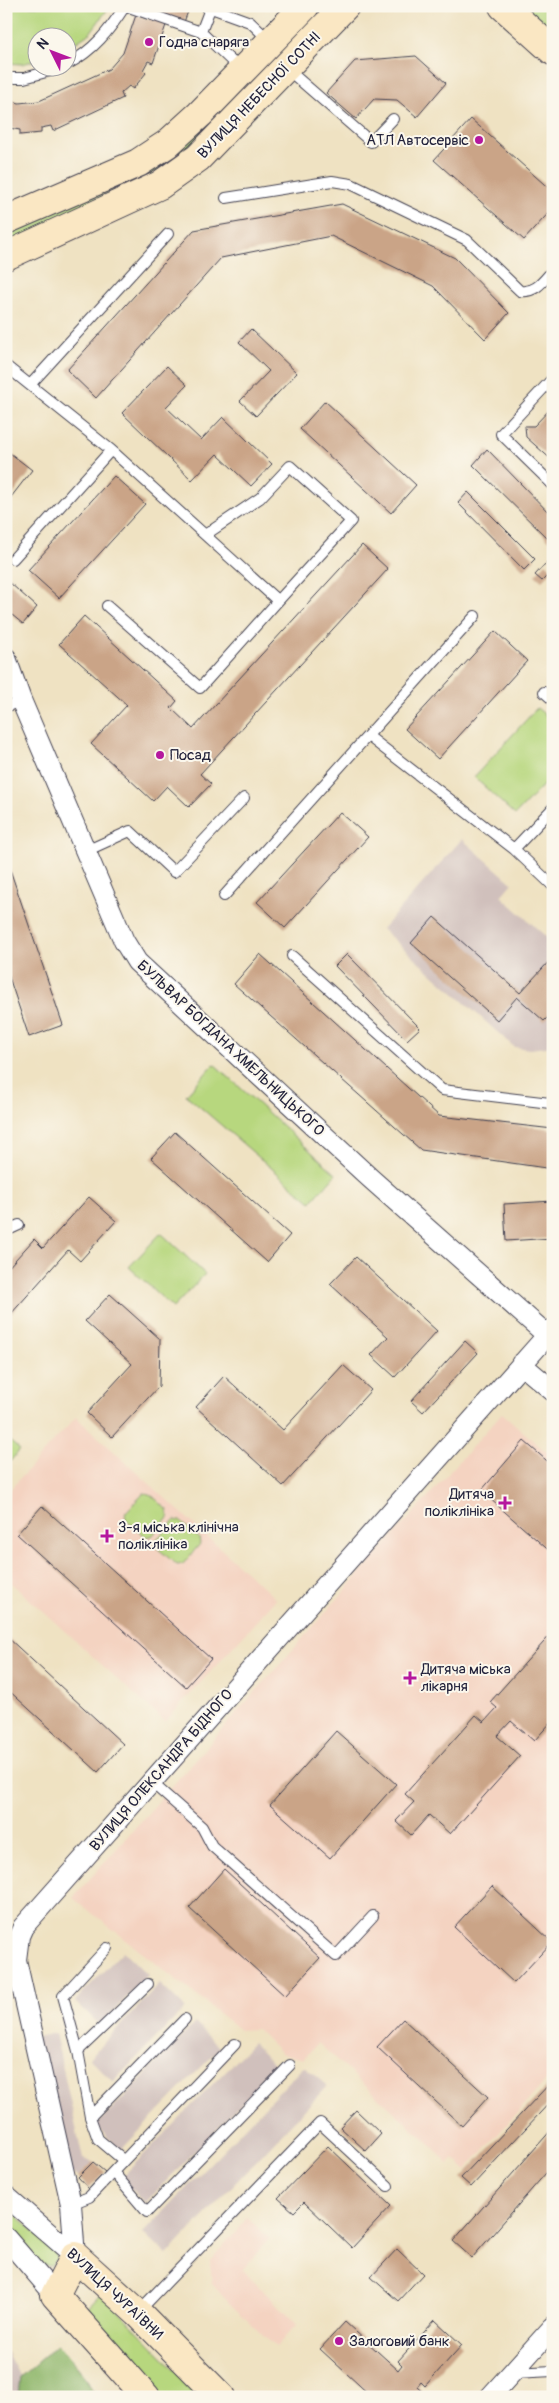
<svg xmlns="http://www.w3.org/2000/svg" width="559" height="2403" font-family="Pangolin,sans-serif">
	<style>
		.built { fill: #f4d3c1 }
		.industrial { fill: #d0c0bc }
		.green { fill: #b7d77e; stroke: #6c7c5c }
		.forest { fill: #91b86d; stroke: #5a6d54 }
		.building { fill: #caa487 }
		.lines { fill: none; stroke-linecap: round; stroke-linejoin: round }
		.lane-casing { stroke: #413f4f; stroke-width: 12 }
		.street-casing { stroke: #413f4f; stroke-width: 22 }
		.secondary-casing { stroke: #413f4f; stroke-width: 30 }
		.lane { stroke: #fff; stroke-width: 10 }
		.street { stroke: #fff; stroke-width: 20 }
		.secondary { stroke: #fae7c3; stroke-width: 28 }
		.poi-dot { fill: #b5179e; stroke: #fbf7ec; stroke-width: 2 }
		.labels { text-anchor: middle; stroke-width: 4; stroke-linejoin: round; paint-order: stroke }
		.poi-label { font-size: 15px; fill: #22223b; stroke: #fbf7ec; text-anchor: start }
		.street-label { font-size: 15px; fill: #22223b; stroke: #fbf7ec }
	</style>
	<rect width="100%" height="100%" fill="#fbf7ec"/>
	<filter id="ink" filterUnits="userSpaceOnUse"><feTurbulence type="fractalNoise" baseFrequency=".02" numOctaves="2"/><feDisplacementMap in="SourceGraphic" scale="10" xChannelSelector="R" yChannelSelector="G"/><feConvolveMatrix kernelMatrix="1 2 1 2 8 2 1 2 1" color-interpolation-filters="sRGB"/></filter>
	<filter id="wash" filterUnits="userSpaceOnUse"><feTurbulence type="fractalNoise" baseFrequency=".0096" numOctaves="4" result="noise"/><feDisplacementMap in="SourceGraphic" scale="20" xChannelSelector="R" yChannelSelector="G"/><feGaussianBlur stdDeviation="1.12" result="paint"/><feColorMatrix in="noise" values="0 0 0 0 0 0 0 0 0 0 0 0 0 0 0 0 0 1.4 0 .05"/><feComposite in="paint" operator="in"/></filter>
	<g filter="url(#wash)">
		<rect width="100%" height="100%" fill="#efe2c2"/>
		<path class="built" d="M 502,1413 L 553,1458 L 553,2073 L 466,2170 L 454,2159 L 448,2164 L 433,2147 L 318,2043 L 303,2059 L 281,2053 L 257,2029 L 240,2030 L 73,1898 Z
			M 76,1417 L 276,1599 L 165,1722 L 6,1578 L 6,1494 Z
			M 247,2218 L 270,2238 L 242,2270 L 297,2324 L 276,2347 L 229,2303 L 212,2284 L 210,2261 Z"/>
		<path class="industrial" d="M 462,839 L 512,883 L 501,896 L 553,943 L 553,1046 L 530,1049 L 514,1047 L 382,929 Z
			M 123,1951 L 148,1975 L 100,2025 L 75,2001 Z
			M 160,1984 L 185,2008 L 113,2082 L 89,2058 Z
			M 195,2023 L 220,2048 L 121,2150 L 96,2126 Z
			M 55,2033 L 83,2159 L 93,2162 L 78,2177 L 66,2168 L 37,2037 Z
			M 253,2043 L 277,2067 L 145,2203 L 120,2179 Z
			M 304,2066 L 327,2086 L 167,2255 L 143,2233 Z
			M 6,2351 L 20,2377 L 18,2397 L 6,2397 Z"/>
		<path class="green" d="M 6,6 L 110,6 L 90,33 L 68,48 L 68,38 L 38,38 L 37,60 L 22,64 L 6,63 Z
			M 313,6 L 334,6 L 173,167 L 6,245 L 6,231 L 135,174 Z
			M 522,6 L 541,6 L 553,17 L 553,34 Z
			M 537,708 L 553,721 L 553,775 L 515,815 L 474,777 Z
			M 214,1064 L 336,1174 L 311,1202 L 186,1095 Z
			M 161,1233 L 205,1274 L 173,1308 L 129,1267 Z
			M 6,1438 L 20,1450 L 6,1466 Z
			M 144,1493 L 150,1494 L 168,1510 L 169,1517 L 152,1536 L 146,1537 L 126,1520 L 125,1513 Z
			M 175,1520 L 180,1521 L 199,1538 L 200,1544 L 183,1564 L 177,1565 L 156,1547 L 156,1540 Z
			M 6,2206 L 55,2250 L 57,2258 L 50,2266 L 40,2264 L 6,2221 Z
			M 101,2293 L 201,2397 L 162,2397 L 84,2311 Z"/>
		<path class="forest" d="M 58,2344 L 85,2376 L 95,2397 L 18,2397 L 20,2377 Z"/>
		<g id="blocks">
			<path class="building" d="M 155,6 L 190,6 L 181,30 L 166,25 L 153,63 L 148,61 L 143,70 L 146,73 L 133,89 L 129,86 L 121,93 L 123,98 L 53,131 L 51,126 L 41,128 L 41,133 L 20,135 L 20,130 L 9,128 L 6,135 L 6,98 L 19,103 L 39,101 L 109,69 L 123,53 L 136,15 L 150,20 Z
				M 416,56 L 446,83 L 417,117 L 397,100 L 374,99 L 356,119 L 326,93 L 355,61 Z
				M 471,119 L 553,192 L 553,208 L 524,240 L 434,160 Z
				M 342,204 L 455,258 L 509,313 L 485,339 L 433,286 L 331,236 L 221,258 L 96,398 L 67,370 L 194,230 Z
				M 251,329 L 297,373 L 256,416 L 240,401 L 269,371 L 239,342 Z
				M 167,366 L 187,385 L 166,407 L 201,440 L 223,417 L 272,464 L 251,486 L 217,454 L 192,480 L 122,413 Z
				M 325,401 L 416,485 L 391,513 L 300,429 Z
				M 553,406 L 553,461 L 526,437 L 525,426 L 534,426 Z
				M 487,449 L 553,517 L 553,544 L 473,465 Z
				M 6,450 L 32,470 L 8,501 L 6,500 Z
				M 114,476 L 145,504 L 59,598 L 28,570 Z
				M 468,492 L 535,559 L 524,570 L 458,503 Z
				M 362,545 L 388,569 L 200,774 L 211,784 L 189,807 L 167,786 L 153,801 L 91,744 L 127,705 L 59,644 L 84,616 L 177,701 L 171,708 L 193,729 Z
				M 546,563 L 553,570 L 542,581 L 535,575 Z
				M 10,583 L 37,607 L 23,624 L 6,610 L 6,587 Z
				M 495,631 L 527,661 L 438,759 L 405,729 Z
				M 340,812 L 368,837 L 285,928 L 257,902 Z
				M 6,858 L 63,1025 L 29,1037 L 6,968 Z
				M 434,917 L 520,993 L 553,957 L 553,1012 L 544,1021 L 517,997 L 497,1020 L 411,943 Z
				M 260,954 L 439,1116 L 553,1129 L 553,1167 L 546,1168 L 421,1150 L 234,984 Z
				M 347,954 L 420,1028 L 407,1040 L 335,966 Z
				M 175,1132 L 290,1235 L 267,1262 L 151,1158 Z
				M 89,1197 L 116,1221 L 80,1261 L 68,1250 L 10,1315 L 6,1311 L 6,1270 L 34,1239 L 43,1248 Z
				M 553,1201 L 553,1238 L 506,1241 L 504,1204 Z
				M 356,1257 L 437,1331 L 395,1377 L 371,1355 L 388,1337 L 330,1284 Z
				M 110,1294 L 160,1339 L 159,1386 L 112,1437 L 87,1413 L 132,1364 L 85,1321 Z
				M 465,1341 L 478,1353 L 423,1412 L 411,1401 Z
				M 343,1365 L 371,1390 L 283,1486 L 196,1407 L 224,1376 L 283,1430 Z
				M 524,1441 L 553,1466 L 553,1554 L 481,1491 Z
				M 42,1506 L 211,1659 L 186,1687 L 17,1534 Z
				M 553,1632 L 553,1720 L 534,1741 L 511,1721 L 497,1736 L 520,1756 L 450,1834 L 429,1815 L 411,1835 L 396,1821 L 414,1802 L 405,1794 L 476,1715 L 484,1722 L 497,1708 L 490,1702 Z
				M 6,1636 L 123,1744 L 98,1772 L 6,1688 Z
				M 336,1731 L 396,1784 L 330,1858 L 270,1805 Z
				M 224,1869 L 320,1958 L 285,1996 L 189,1908 Z
				M 492,1886 L 552,1942 L 514,1983 L 454,1927 Z
				M 403,2019 L 488,2097 L 462,2126 L 377,2047 Z
				M 553,2080 L 553,2099 L 471,2187 L 461,2178 Z
				M 356,2110 L 381,2134 L 366,2151 L 340,2127 Z
				M 553,2128 L 553,2165 L 472,2258 L 453,2241 Z
				M 328,2146 L 391,2206 L 352,2248 L 304,2202 L 294,2212 L 278,2198 Z
				M 93,2162 L 105,2172 L 89,2189 L 78,2177 Z
				M 397,2249 L 423,2274 L 398,2301 L 371,2277 Z
				M 435,2320 L 462,2345 L 425,2386 L 421,2382 L 417,2387 L 428,2397 L 372,2397 L 320,2349 L 345,2322 L 398,2370 L 402,2365 L 398,2361 Z"/>
		</g>
	</g>
	<g filter="url(#ink)">
		<use href="#blocks" fill-opacity="0" stroke="#413f4f" stroke-width="1"/>
		<g class="lines">
			<g class="lane-casing">
				<path id="lane" d="M 126,6 L 201,32 L 241,70
					M 206,6 L 250,22 L 270,41
					M 201,32 L 211,6
					M 68,64 C 94,50 109,31 125,6
					M 287,69 L 371,142 L 393,119
					M 6,78 L 24,78 L 61,68
					M 226,198 L 332,181 L 351,184 L 467,240 L 520,291 C 536,293 543,281 553,270
					M 6,366 L 111,450 L 278,601 L 351,521 L 290,466 L 260,498 L 205,535
					M 553,378 L 501,434 L 553,485
					M 30,385 L 168,234
					M 13,559 L 111,450
					M 107,606 L 200,688 L 278,601
					M 544,692 L 553,700
					M 6,707 L 21,700
					M 368,736 L 514,849 L 553,886
					M 514,849 L 553,808
					M 86,851 L 130,831 L 174,872 L 244,798
					M 224,896 L 475,616
					M 292,956 L 442,1090 L 550,1103 L 553,1101
					M 6,1231 L 19,1225
					M 150,1781 L 202,1827 L 212,1846 L 336,1956 L 373,1916
					M 107,1948 L 63,1996 L 78,2051 L 90,2117 L 98,2139 L 123,2160
					M 78,2051 L 148,1984
					M 90,2117 L 185,2019
					M 113,2172 L 147,2212 L 290,2065
					M 71,2204 L 89,2197 L 235,2044
					M 138,2312 L 320,2123 L 388,2186
					M 514,2373 L 553,2371"/>
			</g>
			<g class="street-casing">
				<path id="street" d="M 6,658 L 21,700 L 124,941 L 137,962 L 370,1178 L 547,1335
					M 521,1364 L 553,1391
					M 6,2196 L 75,2256
					M 6,2238 L 55,2295
					M 75,2256 L 71,2204 L 16,1960 L 19,1936 L 23,1927 L 553,1329
					M 490,2397 L 553,2327"/>
			</g>
			<g class="secondary-casing">
				<path id="secondary" d="M 503,6 L 553,51
					M 6,220 L 138,163 L 167,144 L 200,114 L 305,6
					M 6,256 L 160,185 L 198,158 L 345,6
					M 146,2397 L 55,2295 L 75,2256 L 138,2313 L 221,2397"/>
			</g>
			<use href="#lane" class="lane"/>
			<use href="#street" class="street"/>
			<use href="#secondary" class="secondary"/>
		</g>
	</g>
	<g class="poi-dot">
		<circle cx="149" cy="42" r="5"/>
		<circle cx="479" cy="140" r="5"/>
		<circle cx="160" cy="755" r="5"/>
		<path d="M502.5 1495.5h5v5h5v5h-5v5h-5v-5h-5v-5h5z"/>
		<path d="M104.5 1528.5h5v5h5v5h-5v5h-5v-5h-5v-5h5z"/>
		<path d="M407.5 1670.5h5v5h5v5h-5v5h-5v-5h-5v-5h5z"/>
		<circle cx="339" cy="2341" r="5"/>
	</g>
	<g class="labels">
		<g class="poi-label">
			<text x="159" y="47">Годна снаряга</text>
			<text x="469" y="145" text-anchor="end">АТЛ Автосервіс</text>
			<text x="170" y="760">Посад</text>
			<text x="494" y="1499" text-anchor="end">Дитяча<tspan x="494" dy="17">поліклініка</tspan></text>
			<text x="118" y="1532">3-я міська клінічна<tspan x="118" dy="17">поліклініка</tspan></text>
			<text x="421" y="1674">Дитяча міська<tspan x="421" dy="17">лікарня</tspan></text>
			<text x="349" y="2346">Залоговий банк</text>
		</g>
		<g class="street-label">
			<text transform="translate(259 95) rotate(-46)" y="5">ВУЛИЦЯ НЕБЕСНОЇ СОТНІ</text>
			<text transform="translate(231 1048) rotate(43)" y="5">БУЛЬВАР БОГДАНА ХМЕЛЬНИЦЬКОГО</text>
			<text transform="translate(161 1770) rotate(-49)" y="5">ВУЛИЦЯ ОЛЕКСАНДРА БІДНОГО</text>
			<text transform="translate(115 2294) rotate(43)" y="5">ВУЛИЦЯ ЧУРАЇВНИ</text>
		</g>
	</g>
	<rect width="559" height="2403" fill="none" stroke="#fbf7ec" stroke-width="25"/>
	<g transform="translate(52 52) rotate(312)"><circle r="24" fill="#fbf7ec" stroke="#a4a2a5"/>
	<path d="M0-4L9 19L0 12L-9 19Z" fill="#b5179e"/>
	<text y="-8" font-size="14" font-weight="bold" text-anchor="middle" fill="#22223b">N</text>
	</g>
</svg>
